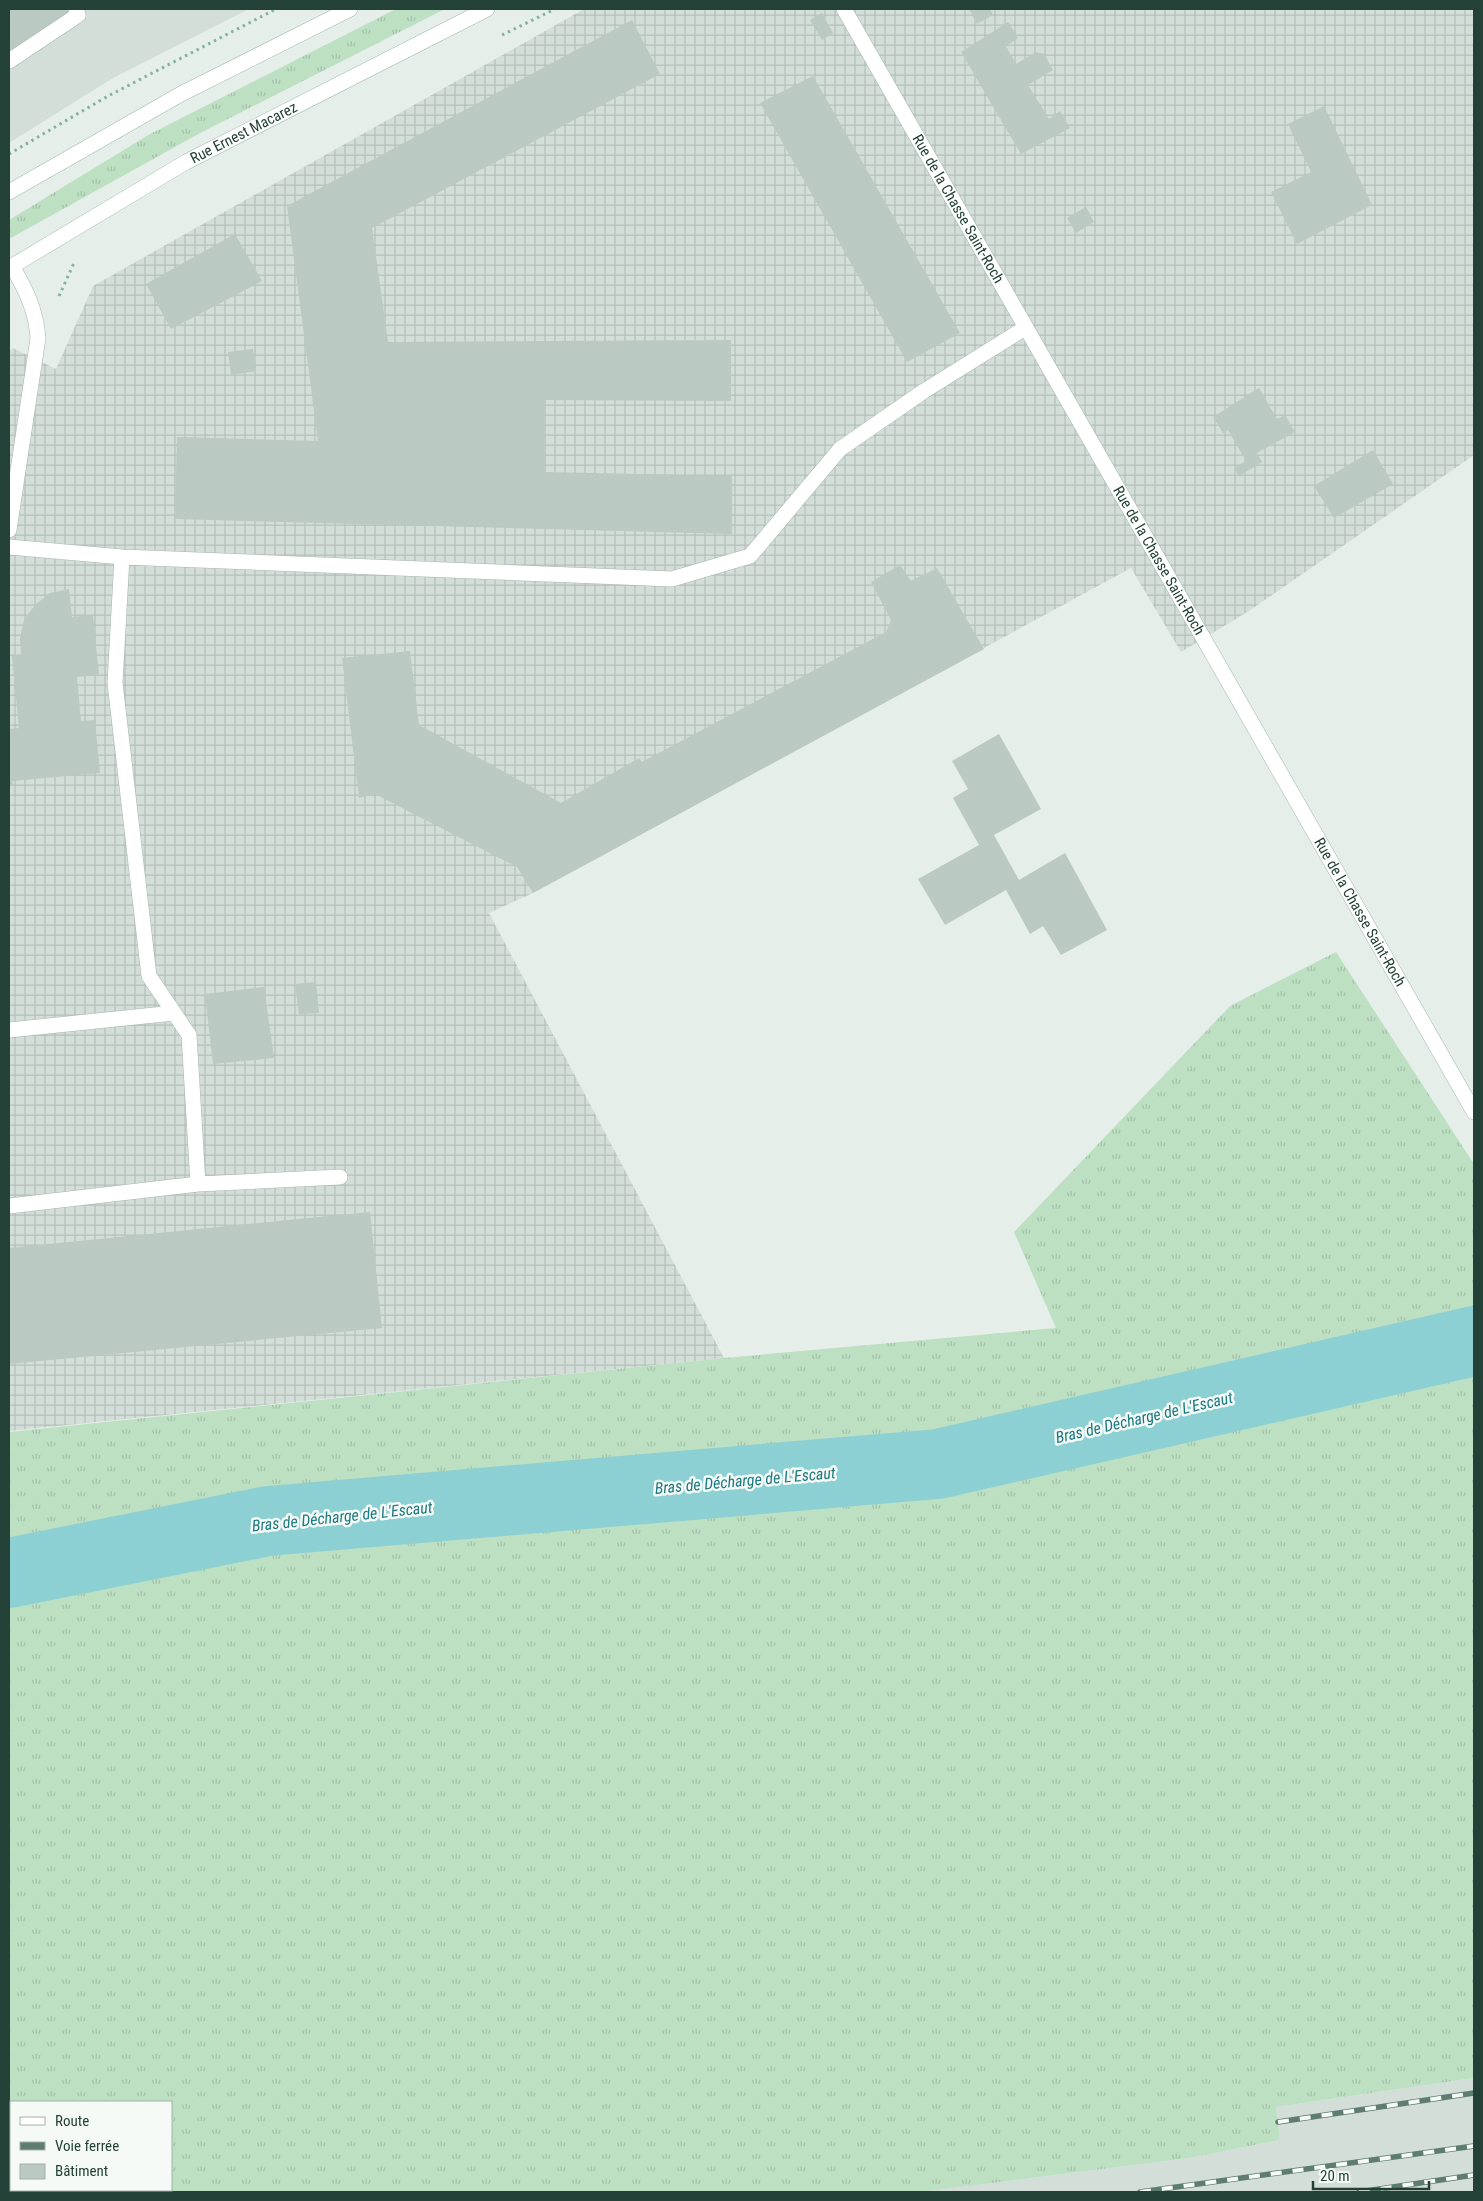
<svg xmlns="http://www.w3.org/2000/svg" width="1483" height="2201" font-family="'Roboto Condensed',sans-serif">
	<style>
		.built { fill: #d3ded8 }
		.industrial { fill: url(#industrial-grid) }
		.grass { fill: url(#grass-tufts); fill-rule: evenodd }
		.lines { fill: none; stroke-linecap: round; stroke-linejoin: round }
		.river { stroke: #8cd0d4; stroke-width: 70 }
		.building { fill: #bac9c2 }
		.service-casing { stroke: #a7b7b0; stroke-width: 16 }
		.minor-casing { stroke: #a7b7b0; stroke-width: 16 }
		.secondary-casing { stroke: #a2bab0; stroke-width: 16 }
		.path { stroke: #84b39f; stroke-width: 3; stroke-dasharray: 2.5 4; stroke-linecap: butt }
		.service { stroke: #fff; stroke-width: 15 }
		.minor { stroke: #fff; stroke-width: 15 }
		.secondary { stroke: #fff; stroke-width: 15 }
		.rail-casing { stroke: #5e7c71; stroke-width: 5.5 }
		.rail { stroke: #f6faf7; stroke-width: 4; stroke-dasharray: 11; stroke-linecap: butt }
		.labels { text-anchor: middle; stroke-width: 5; stroke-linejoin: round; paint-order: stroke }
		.street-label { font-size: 15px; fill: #234136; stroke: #f6faf7 }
		.water-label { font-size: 16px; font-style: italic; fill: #1a7980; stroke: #f6faf7 }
	</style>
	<defs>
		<pattern id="industrial-grid" width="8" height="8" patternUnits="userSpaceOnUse" patternTransform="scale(1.25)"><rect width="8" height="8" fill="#d3ded8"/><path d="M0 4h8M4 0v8" fill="none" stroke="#b5c0ba"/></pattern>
		<pattern id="grass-tufts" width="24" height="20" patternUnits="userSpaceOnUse" patternTransform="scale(1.25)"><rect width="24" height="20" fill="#bde0c3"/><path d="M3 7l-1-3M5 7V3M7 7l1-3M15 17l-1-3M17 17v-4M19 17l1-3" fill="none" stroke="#a2c1a8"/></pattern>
	</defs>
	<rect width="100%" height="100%" fill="#e5eee9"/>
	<path class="built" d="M 9,9 L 249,9 L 113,78 L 9,143 Z
		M 1474,2078 L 1474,2192 L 921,2192 L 1189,2158 L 1280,2140 L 1276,2107 Z"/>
	<path class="industrial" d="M 584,9 L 1474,9 L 1474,455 L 1249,611 L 1181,652 L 1131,568 L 533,893 L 489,913 L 724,1358 L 9,1431 L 9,352 L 13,348 L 56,369 L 93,286 Z"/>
	<path class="grass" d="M 396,9 L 445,9 L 202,132 L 9,239 L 9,220 L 150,134 Z
		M 1336,952 L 1474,1164 L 1474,2078 L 1276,2107 L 1280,2140 L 1189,2158 L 921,2192 L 9,2192 L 9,1432 L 724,1358 L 1056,1328 L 1014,1232 L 1230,1006 ZM 11,2102 L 171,2102 L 171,2190 L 11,2190 Z"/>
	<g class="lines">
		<path class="river" d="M 9,1573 L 268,1521 L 938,1464 L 1474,1341"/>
	</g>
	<path class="building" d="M 9,9 L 75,9 L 9,52 Z
		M 969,9 L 990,9 L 993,15 L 977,24 Z
		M 822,13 L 833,33 L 822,40 L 810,20 Z
		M 632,20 L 660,74 L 372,228 L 388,342 L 731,340 L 731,401 L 544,400 L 545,472 L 732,476 L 732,534 L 175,519 L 177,437 L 318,441 L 287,206 Z
		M 1008,22 L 1018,38 L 1006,46 L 1016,64 L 1036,52 L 1044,54 L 1053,70 L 1028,85 L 1049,119 L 1060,111 L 1070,128 L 1021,154 L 961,52 Z
		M 813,76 L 960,333 L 907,362 L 760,103 Z
		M 1324,106 L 1372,205 L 1297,244 L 1271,192 L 1311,172 L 1288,124 Z
		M 1086,207 L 1094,222 L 1076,233 L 1067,218 Z
		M 235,234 L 262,281 L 171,329 L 146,284 Z
		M 253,349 L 256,371 L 231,375 L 228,352 Z
		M 1259,388 L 1277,419 L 1285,415 L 1295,432 L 1257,453 L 1262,462 L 1239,476 L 1234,468 L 1246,461 L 1228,430 L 1223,433 L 1213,417 Z
		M 1373,450 L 1393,484 L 1334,518 L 1314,486 Z
		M 900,565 L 911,581 L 937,568 L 984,649 L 533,893 L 517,867 L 375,794 L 359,798 L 342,658 L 410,651 L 419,725 L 561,803 L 639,758 L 642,762 L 886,632 L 891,620 L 871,582 Z
		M 69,589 L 72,617 L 93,615 L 99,675 L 77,677 L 81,721 L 95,720 L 100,773 L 12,781 L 13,785 L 9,785 L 9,729 L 19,728 L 12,656 L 21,655 L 20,638 L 24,620 L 35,605 L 50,593 Z
		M 999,734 L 1041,809 L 994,835 L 1019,880 L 1065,853 L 1107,930 L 1061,955 L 1043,926 L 1030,934 L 1006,890 L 945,925 L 918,879 L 979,845 L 953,798 L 968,789 L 952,761 Z
		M 316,982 L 319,1013 L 299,1014 L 295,984 Z
		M 264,987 L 274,1058 L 213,1064 L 205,994 Z
		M 370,1212 L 382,1328 L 9,1364 L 9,1248 Z"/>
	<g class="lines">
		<g class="service-casing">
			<path id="service" d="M 9,61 L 78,15 L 76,9
				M 9,530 L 38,338 C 36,310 26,290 12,266
				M 9,547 L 122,557 L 672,579 L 750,556 L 840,449 L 924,391 L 1025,328
				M 122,557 L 115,683 L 149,976 L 189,1035 L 198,1184 L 340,1177
				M 9,1030 L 174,1013
				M 9,1206 L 198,1184"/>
		</g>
		<g class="minor-casing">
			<g id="minor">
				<path id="s1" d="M 844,9 L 1474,1112"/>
			</g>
		</g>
		<g class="secondary-casing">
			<g id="secondary">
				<path d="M 9,192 L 181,94 L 350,9"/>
				<path id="s2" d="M 9,268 L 186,162 L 487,9"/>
			</g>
		</g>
		<path class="path" d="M 502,35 L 555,9
			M 9,154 L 108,96 L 276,9
			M 59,296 L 74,263"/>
		<use href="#service" class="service"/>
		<use href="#minor" class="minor"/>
		<use href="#secondary" class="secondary"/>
		<g class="rail-casing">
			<path id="rail" d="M 1278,2122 L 1474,2093
				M 1140,2192 L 1474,2146
				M 1359,2192 L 1474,2175"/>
		</g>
		<use href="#rail" class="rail"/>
	</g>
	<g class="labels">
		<g class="street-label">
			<text dy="5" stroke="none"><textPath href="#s2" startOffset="271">Rue Ernest Macarez</textPath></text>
			<text dy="5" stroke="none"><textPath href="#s1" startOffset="230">Rue de la Chasse Saint-Roch</textPath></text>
			<text dy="5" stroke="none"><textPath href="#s1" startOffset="635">Rue de la Chasse Saint-Roch</textPath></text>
			<text dy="5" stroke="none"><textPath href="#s1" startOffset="1040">Rue de la Chasse Saint-Roch</textPath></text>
		</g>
		<g class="water-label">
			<text transform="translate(1144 1417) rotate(-13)" y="6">Bras de Décharge de L'Escaut</text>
			<text transform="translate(745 1480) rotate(-5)" y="6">Bras de Décharge de L'Escaut</text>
			<text transform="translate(342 1516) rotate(-6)" y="6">Bras de Décharge de L'Escaut</text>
		</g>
	</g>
	<rect width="1483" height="2201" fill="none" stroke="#234136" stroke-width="20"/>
	<rect x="10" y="2101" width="162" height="90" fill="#f6faf7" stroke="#a2b0aa"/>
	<rect x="20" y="2117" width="25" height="8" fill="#ffffff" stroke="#a2b0aa"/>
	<text x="55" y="2126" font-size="15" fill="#234136">Route</text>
	<rect x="20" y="2142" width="25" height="8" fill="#5e7c71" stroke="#a2b0aa"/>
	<text x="55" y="2151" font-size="15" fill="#234136">Voie ferrée</text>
	<rect x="20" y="2164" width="25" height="15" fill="#bac9c2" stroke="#a2b0aa"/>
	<text x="55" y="2176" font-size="15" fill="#234136">Bâtiment</text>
	<path d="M1313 2181v8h116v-8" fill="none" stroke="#234136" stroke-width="2.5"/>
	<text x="1320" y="2181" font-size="15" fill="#234136" stroke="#f6faf7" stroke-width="4" paint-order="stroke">20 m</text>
</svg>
